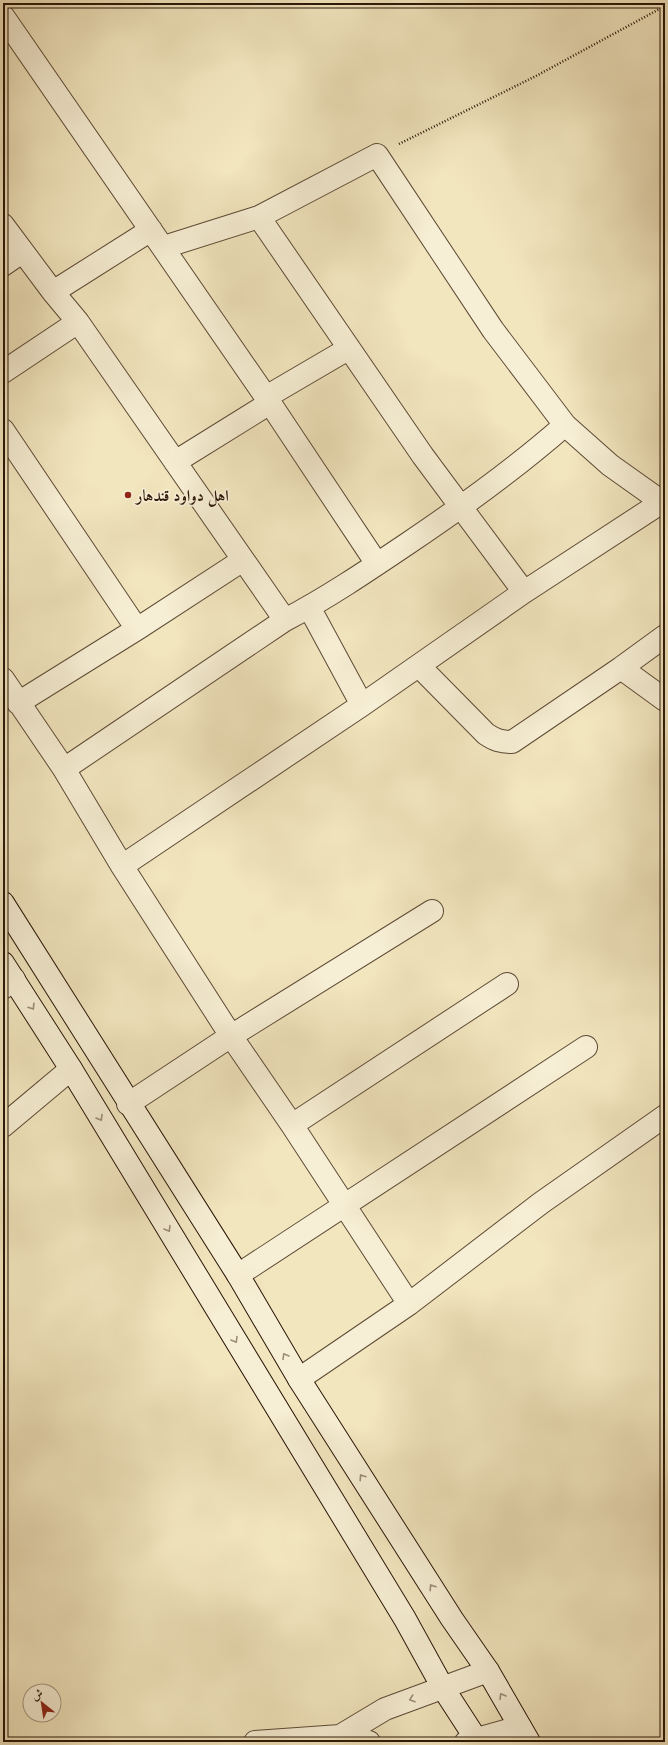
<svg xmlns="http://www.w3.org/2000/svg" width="668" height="1745" font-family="'EB Garamond',Amiri,serif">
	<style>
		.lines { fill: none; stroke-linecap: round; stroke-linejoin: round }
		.minor-casing { stroke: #5d4a35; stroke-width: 24 }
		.secondary-casing { stroke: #2b1607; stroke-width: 24 }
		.path { stroke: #2b1607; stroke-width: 2.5; stroke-dasharray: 1 2; stroke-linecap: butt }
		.minor { stroke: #f7efd5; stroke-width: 22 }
		.secondary { stroke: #f7efd5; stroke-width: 22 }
		.oneway { stroke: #9b8d78 }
		.poi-dot { fill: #8f2418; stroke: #f7efd5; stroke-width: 1.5 }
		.labels { text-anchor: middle; stroke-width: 3.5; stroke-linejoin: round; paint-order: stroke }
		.poi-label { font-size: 16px; font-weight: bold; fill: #2b1607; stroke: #f7efd5; text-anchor: start }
	</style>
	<rect width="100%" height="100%" fill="#f2e6bf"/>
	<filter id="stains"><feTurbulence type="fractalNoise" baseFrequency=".005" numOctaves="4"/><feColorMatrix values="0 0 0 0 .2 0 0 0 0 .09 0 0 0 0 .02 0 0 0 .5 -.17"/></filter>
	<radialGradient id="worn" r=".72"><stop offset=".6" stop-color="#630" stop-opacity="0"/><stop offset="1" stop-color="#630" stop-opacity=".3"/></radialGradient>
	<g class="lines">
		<g class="minor-casing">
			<path id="minor" d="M 3,16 L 266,397 L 377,564
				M 259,217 L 423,456 L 524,592
				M 3,225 L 53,292 L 78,322 L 285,620
				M 164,247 L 259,217 L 377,155 L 493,330 L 565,425 L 610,465 L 662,502 L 665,506
				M 3,265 L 22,252
				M 53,292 L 151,230
				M 3,372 L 78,322
				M 266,397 L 348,349
				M 3,430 L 137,629
				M 175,462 L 270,403
				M 309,607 L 362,705
				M 419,666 L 486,734 C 495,740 501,742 512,742 L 621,668 L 665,700
				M 621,668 L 665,636
				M 3,679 L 64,769 L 122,866 L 231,1036 L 292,1125 L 409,1304
				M 18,703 L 137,629 L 243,560
				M 64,769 L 285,620 C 327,598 367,571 407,544 C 462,507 515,469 565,425
				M 122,866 L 362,705 L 524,592 L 662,502
				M 3,988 L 14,979
				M 128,1104 L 231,1036 L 432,911
				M 292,1125 L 507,984
				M 3,1126 L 71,1069
				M 238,1275 L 586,1047
				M 299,1379 L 409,1304 L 541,1203 L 665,1116
				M 340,1736 L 385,1709 L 488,1671
				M 255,1742 L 340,1736 L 369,1742
				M 466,1742 L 520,1727"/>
		</g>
		<g class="secondary-casing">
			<path id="secondary" d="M 3,903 L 238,1275 L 299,1379 L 452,1619 L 488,1671 L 529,1742
				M 3,963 L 71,1069 L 405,1619 L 443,1688 L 478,1742"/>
		</g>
		<path class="path" d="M 399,144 L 536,76 L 665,6"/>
		<use href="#minor" class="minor"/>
		<use href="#secondary" class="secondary"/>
	</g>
	<defs><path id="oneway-chevron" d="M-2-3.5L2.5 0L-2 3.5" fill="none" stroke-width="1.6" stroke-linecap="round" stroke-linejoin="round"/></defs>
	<g class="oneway">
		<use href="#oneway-chevron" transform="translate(32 1007) rotate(57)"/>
		<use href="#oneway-chevron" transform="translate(100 1118) rotate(59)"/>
		<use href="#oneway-chevron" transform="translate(168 1229) rotate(59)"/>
		<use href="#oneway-chevron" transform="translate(235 1340) rotate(59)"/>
		<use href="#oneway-chevron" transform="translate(285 1356) rotate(-121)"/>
		<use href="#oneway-chevron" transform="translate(362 1477) rotate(-123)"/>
		<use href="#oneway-chevron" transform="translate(432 1587) rotate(-123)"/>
		<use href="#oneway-chevron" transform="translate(502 1696) rotate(-120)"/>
		<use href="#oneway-chevron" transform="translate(412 1699) rotate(161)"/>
	</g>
	<circle class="poi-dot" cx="128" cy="495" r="4"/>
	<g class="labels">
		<g class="poi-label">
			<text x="136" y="501">اهل دواود قندهار</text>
		</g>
	</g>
	<rect width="668" height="1745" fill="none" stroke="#f2e6bf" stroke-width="16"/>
	<rect x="4" y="4" width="660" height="1737" fill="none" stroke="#2b1607" stroke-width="2"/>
	<rect x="8" y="8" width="652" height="1729" fill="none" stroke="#2b1607"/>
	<g transform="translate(42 1703) rotate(330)"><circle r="19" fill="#f7efd5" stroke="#a59883"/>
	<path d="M0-3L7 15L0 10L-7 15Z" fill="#8f2418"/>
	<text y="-6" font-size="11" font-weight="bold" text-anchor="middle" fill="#2b1607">ش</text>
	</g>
	<rect width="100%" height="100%" filter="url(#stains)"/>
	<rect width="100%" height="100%" fill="url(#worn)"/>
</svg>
